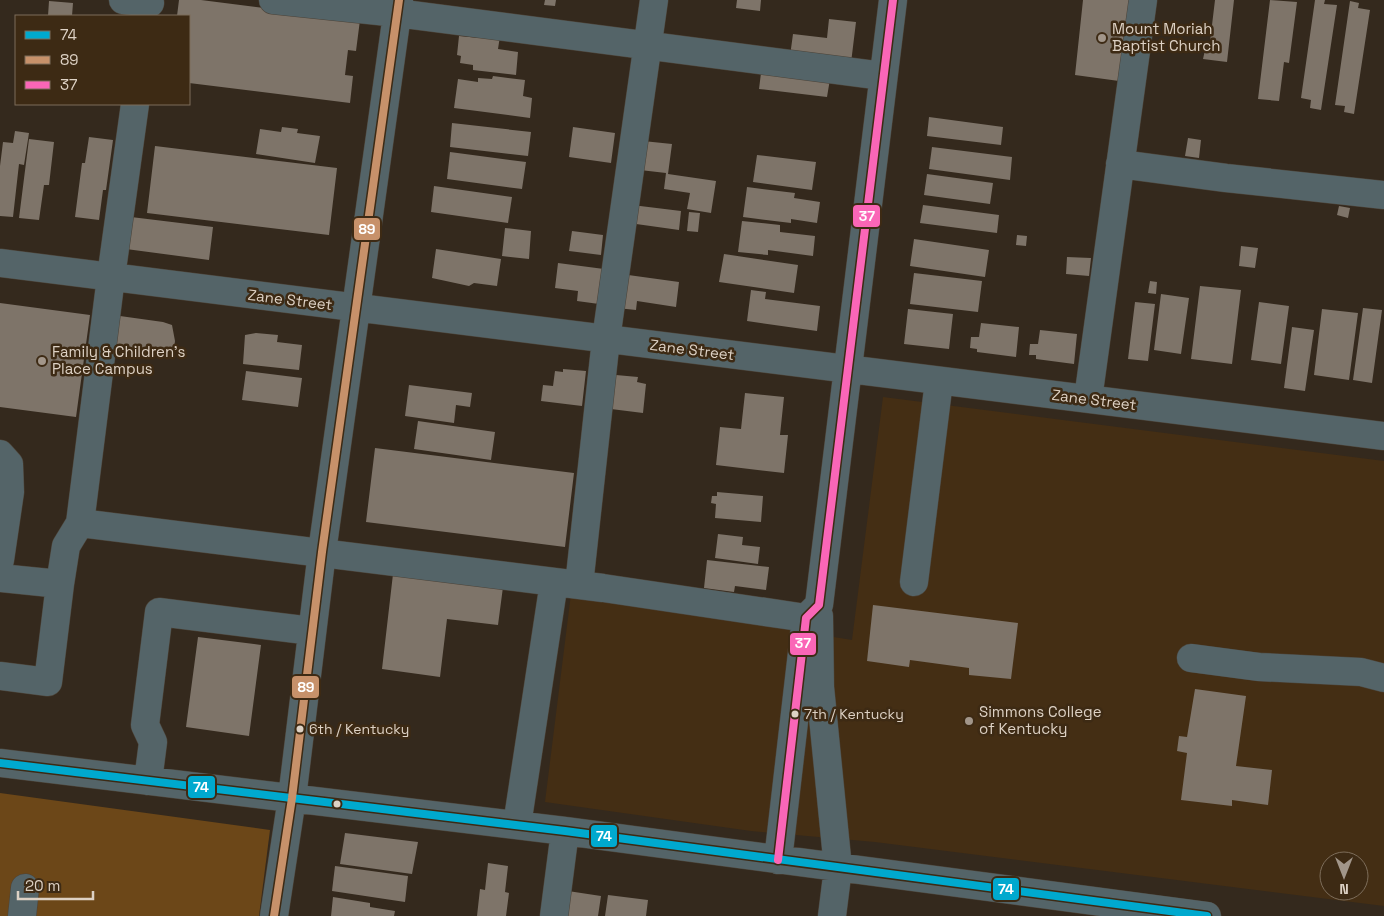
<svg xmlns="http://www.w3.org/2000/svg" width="1384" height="916" font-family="'Space Grotesk',sans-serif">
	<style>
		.built { fill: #442e14; fill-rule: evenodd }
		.green { fill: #6c4718 }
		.building { fill: #7e7469 }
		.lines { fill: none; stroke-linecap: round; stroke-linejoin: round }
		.minor-casing { stroke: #4d4439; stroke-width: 29 }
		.minor { stroke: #546468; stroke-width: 28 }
		.bus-1-casing { stroke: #3d2a14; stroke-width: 11 }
		.bus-2-casing { stroke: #3d2a14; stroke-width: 11 }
		.bus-3-casing { stroke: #3d2a14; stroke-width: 11 }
		.bus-1 { stroke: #00a9ce; stroke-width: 8 }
		.bus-2 { stroke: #c7916a; stroke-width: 8 }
		.bus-3 { stroke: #fa66b7; stroke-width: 8 }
		.poi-dot { fill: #a2968a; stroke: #3d2a14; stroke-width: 2 }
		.bus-dot { fill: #ddd1c4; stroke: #3d2a14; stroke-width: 2 }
		.labels { text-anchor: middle; stroke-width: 5; stroke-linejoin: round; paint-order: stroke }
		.bus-label { font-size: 14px; fill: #ddd1c4; stroke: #3d2a14; text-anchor: start }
		.poi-label { font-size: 15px; fill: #ddd1c4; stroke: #3d2a14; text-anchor: start }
		.street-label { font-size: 15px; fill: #ddd1c4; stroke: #3d2a14 }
		.line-badge { stroke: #3d2a14; stroke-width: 2 }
		.badge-label { font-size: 14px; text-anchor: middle; font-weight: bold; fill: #fff }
	</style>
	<rect width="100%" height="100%" fill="#34291d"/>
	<path class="built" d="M 883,397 L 1384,461 L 1384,906 L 875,842 L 751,831 L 545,802 L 571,594 L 852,640 ZM 1329,861 L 1359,861 L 1359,891 L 1329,891 Z"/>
	<path class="green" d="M 0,793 L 270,830 L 259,916 L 0,916 Z"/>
	<path class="building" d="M 179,0 L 201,0 L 360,20 L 356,51 L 348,50 L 345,75 L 353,76 L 350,103 L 189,83 L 189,16 L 177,16 Z
		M 545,0 L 556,0 L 555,6 L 544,5 Z
		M 737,0 L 761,0 L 760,11 L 736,8 Z
		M 1083,0 L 1129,0 L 1119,81 L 1075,75 Z
		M 1215,0 L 1234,0 L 1227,62 L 1203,59 L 1205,50 L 1209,50 Z
		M 1270,0 L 1297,2 L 1289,63 L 1284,62 L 1279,101 L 1258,99 Z
		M 1315,0 L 1325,0 L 1324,4 L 1337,5 L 1321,110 L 1310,108 L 1311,100 L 1301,98 Z
		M 49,1 L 73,3 L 72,16 L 48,16 Z
		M 1350,1 L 1359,3 L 1358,8 L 1370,10 L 1354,114 L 1344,112 L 1345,106 L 1335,105 Z
		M 829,19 L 856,22 L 851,63 L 790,56 L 793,34 L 827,38 Z
		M 480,33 L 500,36 L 498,49 L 518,52 L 516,75 L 473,70 L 473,65 L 460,63 L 461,56 L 457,55 L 459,36 L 480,38 Z
		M 762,65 L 830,79 L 827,97 L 759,89 Z
		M 493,76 L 525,80 L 523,96 L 532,98 L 530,118 L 454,108 L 458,79 L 478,82 L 478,78 L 492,79 Z
		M 929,117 L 1003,127 L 1001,145 L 927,136 Z
		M 452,123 L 531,132 L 528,156 L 450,147 Z
		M 282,127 L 298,129 L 297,133 L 320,136 L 315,163 L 256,154 L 260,129 L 281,132 Z
		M 573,127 L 615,133 L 611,163 L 569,157 Z
		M 15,131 L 29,133 L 24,165 L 19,164 L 13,217 L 0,216 L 0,166 L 3,142 L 13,143 Z
		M 89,137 L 113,140 L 106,190 L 103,190 L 99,220 L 75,217 L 82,163 L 85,163 Z
		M 1188,138 L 1201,140 L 1199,158 L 1185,156 Z
		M 29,139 L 54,142 L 49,185 L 44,185 L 39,220 L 19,218 Z
		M 643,141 L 672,144 L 668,174 L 716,181 L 711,213 L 687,209 L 690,193 L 664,189 L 666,173 L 640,170 Z
		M 155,146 L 337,168 L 329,235 L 147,213 Z
		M 932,147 L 1012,157 L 1010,180 L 929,169 Z
		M 450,152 L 526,162 L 522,189 L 447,179 Z
		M 757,155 L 816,162 L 812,190 L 753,182 Z
		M 927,174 L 993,183 L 990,204 L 924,195 Z
		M 434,186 L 512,197 L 508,223 L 431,212 Z
		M 747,187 L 795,193 L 794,198 L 820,202 L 817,223 L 791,219 L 791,223 L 743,217 Z
		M 632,205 L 681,211 L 679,230 L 629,223 Z
		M 923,205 L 999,215 L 997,233 L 920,223 Z
		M 1339,206 L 1350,208 L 1348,218 L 1337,215 Z
		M 689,212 L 700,213 L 698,232 L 687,231 Z
		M 131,217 L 213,227 L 209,260 L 126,249 Z
		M 742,221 L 780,225 L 780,232 L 815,236 L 813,256 L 768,250 L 768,255 L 738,252 Z
		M 505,228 L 531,231 L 529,259 L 502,256 Z
		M 572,231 L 603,235 L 601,255 L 569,251 Z
		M 1017,235 L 1027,236 L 1026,246 L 1016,245 Z
		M 914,239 L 989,250 L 985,277 L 910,266 Z
		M 1241,246 L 1258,248 L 1255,268 L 1239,266 Z
		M 436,249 L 501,259 L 497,286 L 474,283 L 469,286 L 432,278 Z
		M 724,254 L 798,265 L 794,293 L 719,282 Z
		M 1067,257 L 1091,258 L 1089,276 L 1066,274 Z
		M 558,263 L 604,269 L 599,304 L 577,301 L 578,291 L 555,288 Z
		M 914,273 L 982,281 L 978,312 L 910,304 Z
		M 621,274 L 679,282 L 676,307 L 637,301 L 636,310 L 617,308 Z
		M 1150,281 L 1157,282 L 1156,294 L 1148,293 Z
		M 1200,286 L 1241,290 L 1232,364 L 1191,359 Z
		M 751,290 L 766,292 L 765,299 L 820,306 L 817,331 L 747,321 Z
		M 1161,294 L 1189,298 L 1181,354 L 1154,350 Z
		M 1135,302 L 1155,304 L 1148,361 L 1128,359 Z
		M 1259,302 L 1289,306 L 1281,364 L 1251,360 Z
		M 0,303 L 90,315 L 76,417 L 0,407 Z
		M 1363,308 L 1382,310 L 1372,383 L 1353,380 Z
		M 908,309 L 953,314 L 949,349 L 904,344 Z
		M 1322,309 L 1358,313 L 1349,380 L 1314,375 Z
		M 120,316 L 163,322 L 172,325 L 175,341 L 173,357 L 115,350 Z
		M 981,323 L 1019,327 L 1016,357 L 977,352 L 977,349 L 970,348 L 971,337 L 979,337 Z
		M 1292,327 L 1314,330 L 1305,391 L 1284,388 Z
		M 1040,330 L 1077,334 L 1074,364 L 1036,359 L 1036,355 L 1029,355 L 1030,344 L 1038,344 Z
		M 256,333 L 278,335 L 277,342 L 302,345 L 299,370 L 243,364 L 245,335 Z
		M 563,369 L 586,371 L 582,406 L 541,401 L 543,385 L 553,386 L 555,371 L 563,372 Z
		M 246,371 L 302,378 L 298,407 L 242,400 Z
		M 616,375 L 638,377 L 637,382 L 646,384 L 643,413 L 603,408 Z
		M 409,385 L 472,393 L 470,407 L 456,405 L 454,423 L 405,416 Z
		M 745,393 L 784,397 L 780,435 L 788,435 L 784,473 L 716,465 L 720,427 L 741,429 Z
		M 418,421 L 495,432 L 491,460 L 414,449 Z
		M 375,448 L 574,473 L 565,547 L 366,522 Z
		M 717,492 L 763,496 L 761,522 L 715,518 L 716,504 L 711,503 L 712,496 L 717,496 Z
		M 718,534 L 743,537 L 742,545 L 760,547 L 758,564 L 715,558 Z
		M 707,560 L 769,567 L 766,590 L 735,586 L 734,592 L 704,588 Z
		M 393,574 L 503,587 L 498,625 L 447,619 L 440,677 L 382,669 Z
		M 873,605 L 1018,623 L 1011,679 L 969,675 L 969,668 L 910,660 L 909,667 L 867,661 Z
		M 198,637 L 261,645 L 249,736 L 186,727 Z
		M 1195,689 L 1246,696 L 1236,766 L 1272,770 L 1268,805 L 1232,800 L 1232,806 L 1181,800 L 1187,753 L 1177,751 L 1179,736 L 1187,737 Z
		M 345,833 L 418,842 L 412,874 L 340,864 Z
		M 488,863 L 508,866 L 505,892 L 509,893 L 506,916 L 477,916 L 480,889 L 485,890 Z
		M 335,866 L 408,876 L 405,902 L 332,891 Z
		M 568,891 L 601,896 L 598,916 L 565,916 Z
		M 608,895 L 648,900 L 646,916 L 605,916 Z
		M 333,897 L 370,903 L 370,907 L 395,911 L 394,916 L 331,916 Z"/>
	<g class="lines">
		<g class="minor-casing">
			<path id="minor" d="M 123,0 L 150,3
				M 273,0 L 397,13 L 883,76
				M 1120,164 L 1226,178 L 1384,195
				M 0,263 L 1384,436
				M 1088,399 L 1143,0
				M 0,454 L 9,464 L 10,492 L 0,560
				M 80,523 L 603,588 L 806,618
				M 0,578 L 60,584 L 66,546 L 80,523 L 111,277 L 135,104
				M 914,582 L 939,381
				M 579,585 L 606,339 L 654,0
				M 819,616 L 820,687 L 838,868 L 832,916
				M 1191,658 L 1259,667 L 1361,672 L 1384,678
				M 0,676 L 48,682 L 60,584
				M 0,763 L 565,831 L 1207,916
				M 148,781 L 153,742 L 145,725 L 159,612 L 312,631
				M 517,825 L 554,582
				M 778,860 L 806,618 L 819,605 L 893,0
				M 22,916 L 25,888
				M 274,916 L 292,798 L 322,552 L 399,0
				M 554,916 L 565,831"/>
		</g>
		<use href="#minor" class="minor"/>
		<g class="bus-1-casing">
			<path id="bus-1" d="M 0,763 L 565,831 L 1207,916"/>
		</g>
		<g class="bus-2-casing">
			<path id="bus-2" d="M 274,916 L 292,798 L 322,552 L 399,0"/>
		</g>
		<g class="bus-3-casing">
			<path id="bus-3" d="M 778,860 L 806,618 L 819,605 L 893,0"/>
		</g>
		<use href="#bus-1" class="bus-1"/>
		<use href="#bus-2" class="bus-2"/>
		<use href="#bus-3" class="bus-3"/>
	</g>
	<g class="poi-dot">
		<circle cx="1102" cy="38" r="5"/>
		<circle cx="42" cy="361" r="5"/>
		<circle cx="969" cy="721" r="5"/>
	</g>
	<g class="bus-dot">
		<circle cx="795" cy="714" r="4.5"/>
		<circle cx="300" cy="729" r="4.5"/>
		<circle cx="337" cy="804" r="4.5"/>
	</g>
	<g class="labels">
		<g class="bus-label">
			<text x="804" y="719">7th / Kentucky</text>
			<text x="309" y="734">6th / Kentucky</text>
		</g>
		<g class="poi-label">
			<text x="1112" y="34">Mount Moriah<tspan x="1112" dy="17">Baptist Church</tspan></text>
			<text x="52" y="357">Family &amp; Children’s<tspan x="52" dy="17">Place Campus</tspan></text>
			<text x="979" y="717">Simmons College<tspan x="979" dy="17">of Kentucky</tspan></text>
		</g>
		<g class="street-label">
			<text transform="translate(290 300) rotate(7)" y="5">Zane Street</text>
			<text transform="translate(692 350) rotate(7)" y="5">Zane Street</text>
			<text transform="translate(1094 400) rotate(7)" y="5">Zane Street</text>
		</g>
	</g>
	<g class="line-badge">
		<rect x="852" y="204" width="29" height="24" rx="5" fill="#fa66b7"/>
		<rect x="353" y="217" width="28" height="24" rx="5" fill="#c7916a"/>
		<rect x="789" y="632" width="28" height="24" rx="5" fill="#fa66b7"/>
		<rect x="291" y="675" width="29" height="24" rx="5" fill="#c7916a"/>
		<rect x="187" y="775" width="29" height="24" rx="5" fill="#00a9ce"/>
		<rect x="590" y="824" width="28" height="24" rx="5" fill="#00a9ce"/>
		<rect x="992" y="877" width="28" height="24" rx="5" fill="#00a9ce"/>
	</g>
	<g class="badge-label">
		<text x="867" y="221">37</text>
		<text x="367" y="234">89</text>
		<text x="803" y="648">37</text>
		<text x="306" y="692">89</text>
		<text x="201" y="792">74</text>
		<text x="604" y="841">74</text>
		<text x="1006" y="894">74</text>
	</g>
	<rect x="15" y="15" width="175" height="90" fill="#3d2a14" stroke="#7d6d5a"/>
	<rect x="25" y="31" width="25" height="8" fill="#00a9ce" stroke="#7d6d5a"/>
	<text x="60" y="40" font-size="15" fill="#ddd1c4">74</text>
	<rect x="25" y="56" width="25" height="8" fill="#c7916a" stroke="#7d6d5a"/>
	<text x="60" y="65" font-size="15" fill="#ddd1c4">89</text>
	<rect x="25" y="81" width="25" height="8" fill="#fa66b7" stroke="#7d6d5a"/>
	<text x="60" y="90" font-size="15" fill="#ddd1c4">37</text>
	<g transform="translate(1344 876) rotate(180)"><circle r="24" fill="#3d2a14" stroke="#7d6d5a"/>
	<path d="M0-4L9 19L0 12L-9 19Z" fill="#a2968a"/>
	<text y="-8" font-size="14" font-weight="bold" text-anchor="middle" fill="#ddd1c4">N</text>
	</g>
	<path d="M18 891v8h75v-8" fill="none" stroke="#ddd1c4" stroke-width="2.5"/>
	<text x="25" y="891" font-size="15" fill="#ddd1c4" stroke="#3d2a14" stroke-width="4" paint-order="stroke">20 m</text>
</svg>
